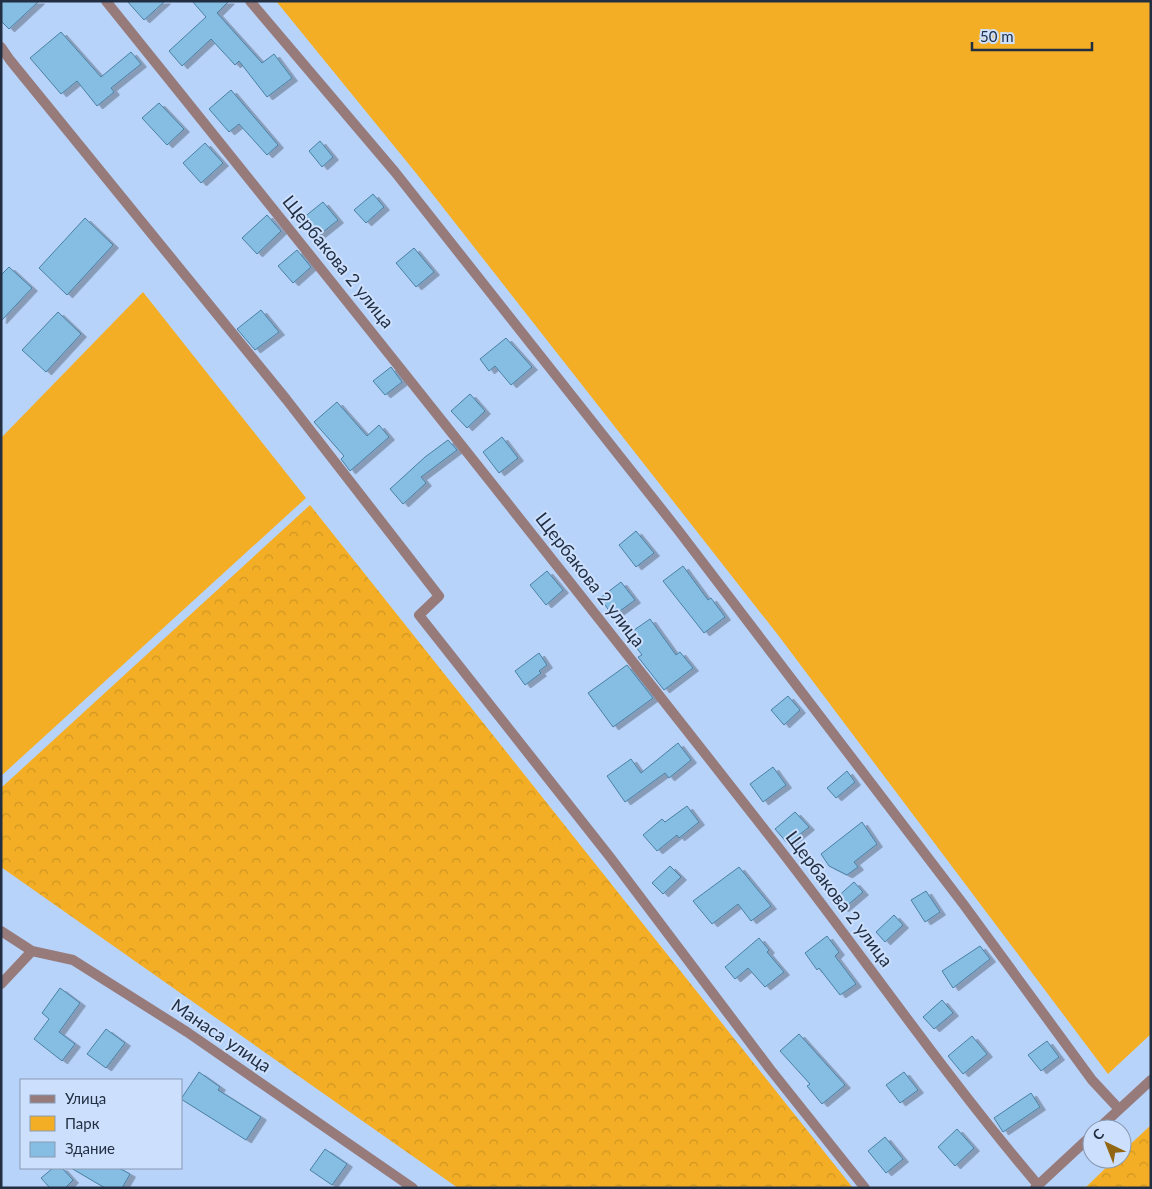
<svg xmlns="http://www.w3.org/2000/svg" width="1152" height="1189" font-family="Lato,sans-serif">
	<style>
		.green { fill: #f3ae25 }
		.forest { fill: url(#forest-crowns) }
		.building { fill: #86bde2; stroke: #4a80a2; filter: url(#shadow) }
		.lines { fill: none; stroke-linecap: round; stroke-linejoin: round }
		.minor { stroke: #977b7b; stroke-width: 10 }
		.tertiary { stroke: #977b7b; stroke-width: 10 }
		.labels { text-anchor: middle; stroke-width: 4; stroke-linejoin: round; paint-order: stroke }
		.street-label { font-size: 18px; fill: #222f42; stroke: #cce0fe }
	</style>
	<defs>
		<pattern id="forest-crowns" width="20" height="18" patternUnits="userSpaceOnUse" patternTransform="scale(1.25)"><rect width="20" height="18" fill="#f3ae25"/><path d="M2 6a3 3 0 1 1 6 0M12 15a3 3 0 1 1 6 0" fill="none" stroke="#d09622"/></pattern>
		<filter id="shadow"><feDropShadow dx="5.5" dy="3" stdDeviation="0" flood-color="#0004"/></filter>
	</defs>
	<rect width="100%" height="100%" fill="#b8d3fa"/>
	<path class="green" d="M 276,1 L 1151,1 L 1151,1034 L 1108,1074 L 778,635 L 416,173 Z
		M 143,292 L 306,498 L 1,776 L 1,438 Z"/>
	<path class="forest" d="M 310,505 L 853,1188 L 458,1188 L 1,867 L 1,788 Z
		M 1151,1125 L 1151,1188 L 1085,1188 L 1115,1159 L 1122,1159 L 1122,1152 Z"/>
	<path class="building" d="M 1,1 L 39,1 L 9,29 L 1,21 Z
		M 127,1 L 165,1 L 144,20 Z
		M 192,1 L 229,1 L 217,13 L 262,63 L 274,54 L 292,78 L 267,97 L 239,61 L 235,65 L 211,39 L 182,66 L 169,51 L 206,17 Z
		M 61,32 L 101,77 L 131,52 L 141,64 L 111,88 L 114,92 L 97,106 L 77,81 L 61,94 L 30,58 Z
		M 231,90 L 278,145 L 267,155 L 239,124 L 229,132 L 209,109 Z
		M 159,103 L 184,129 L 167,145 L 142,118 Z
		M 320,141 L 333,157 L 322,167 L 309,151 Z
		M 205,143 L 223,163 L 201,183 L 183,163 Z
		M 373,194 L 384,207 L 366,223 L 354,210 Z
		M 323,202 L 338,220 L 318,236 L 303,218 Z
		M 267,215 L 281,231 L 257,254 L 242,238 Z
		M 85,218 L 113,245 L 67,295 L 39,268 Z
		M 414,248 L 434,272 L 416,287 L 396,263 Z
		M 297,250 L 311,267 L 293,283 L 278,266 Z
		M 9,267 L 32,288 L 1,321 L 1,275 Z
		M 261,310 L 279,332 L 255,350 L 237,329 Z
		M 58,312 L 81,334 L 46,372 L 22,350 Z
		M 506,338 L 532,367 L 511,385 L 495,366 L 489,371 L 480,359 Z
		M 391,367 L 402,382 L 385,395 L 373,381 Z
		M 470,394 L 485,411 L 467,428 L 451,411 Z
		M 337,402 L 367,436 L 379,425 L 389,437 L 350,471 L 341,459 L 344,456 L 314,422 Z
		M 502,437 L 518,458 L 499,473 L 483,452 Z
		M 448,440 L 457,450 L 421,477 L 426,483 L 403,504 L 390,489 L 425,457 Z
		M 636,531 L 654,553 L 636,567 L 619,545 Z
		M 683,566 L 708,600 L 711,598 L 725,617 L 704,633 L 663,581 Z
		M 547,571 L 563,590 L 546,605 L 530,585 Z
		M 621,582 L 635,600 L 613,616 L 600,598 Z
		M 650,619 L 676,655 L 680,652 L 693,668 L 664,690 L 638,657 L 642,655 L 627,635 Z
		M 539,653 L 547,665 L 539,671 L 541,673 L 525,685 L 515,671 Z
		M 627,665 L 653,698 L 613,727 L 588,693 Z
		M 788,696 L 800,710 L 784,725 L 771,710 Z
		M 678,743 L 691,760 L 669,778 L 665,773 L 625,802 L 607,776 L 631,759 L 641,773 Z
		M 773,767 L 786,785 L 763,802 L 750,784 Z
		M 847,771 L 855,782 L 836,798 L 827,788 Z
		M 687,806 L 699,822 L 679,838 L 677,835 L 657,851 L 643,835 L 662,819 L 665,822 Z
		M 795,812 L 809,827 L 788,844 L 775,829 Z
		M 862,822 L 877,844 L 854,862 L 858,867 L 847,875 L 829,866 L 821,854 Z
		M 670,866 L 681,877 L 663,894 L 652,883 Z
		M 739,867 L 771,906 L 751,921 L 738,904 L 712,924 L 693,901 Z
		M 854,882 L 863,892 L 843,909 L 834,900 Z
		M 926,891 L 940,912 L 925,922 L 911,900 Z
		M 894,915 L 903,925 L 885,942 L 876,932 Z
		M 827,936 L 839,952 L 835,956 L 856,984 L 840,995 L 819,968 L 817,970 L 805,953 Z
		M 759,938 L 769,950 L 767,952 L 784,972 L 765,987 L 748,968 L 735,979 L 725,967 Z
		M 980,946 L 990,959 L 953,988 L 942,971 Z
		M 60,988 L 80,1003 L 59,1032 L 75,1044 L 62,1061 L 34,1039 L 49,1019 L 42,1013 Z
		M 942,1000 L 953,1013 L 934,1029 L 923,1017 Z
		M 106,1029 L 125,1043 L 106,1068 L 87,1054 Z
		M 799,1034 L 845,1085 L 822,1104 L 807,1086 L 810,1084 L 780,1051 Z
		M 972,1036 L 987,1054 L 963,1074 L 948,1056 Z
		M 1047,1041 L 1059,1057 L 1041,1071 L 1028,1055 Z
		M 199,1072 L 220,1087 L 218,1090 L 261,1117 L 246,1140 L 181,1099 Z
		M 904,1072 L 918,1090 L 900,1103 L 886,1085 Z
		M 1031,1093 L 1040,1107 L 1003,1132 L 994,1118 Z
		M 957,1129 L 974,1148 L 955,1166 L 938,1147 Z
		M 885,1137 L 903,1159 L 886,1173 L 868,1151 Z
		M 325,1149 L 347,1164 L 332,1185 L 310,1170 Z
		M 53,1168 L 62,1168 L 73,1180 L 65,1188 L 50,1188 L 41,1178 Z
		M 71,1168 L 119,1168 L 130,1174 L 122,1188 L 105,1188 Z"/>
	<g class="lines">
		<path class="minor" d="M 106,1 C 326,274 545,549 761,825 C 855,944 940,1070 1038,1185
			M 250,1 L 395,172 L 678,530 L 964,905 L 1092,1080 L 1119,1109
			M 1,47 L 10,60 L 286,399 L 439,596 L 419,615 L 610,857 L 770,1069 L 865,1188
			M 1,931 L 32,951 L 73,960 L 187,1032 L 413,1188
			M 1,984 L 32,951"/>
		<path class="tertiary" d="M 1098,1129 L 1151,1080
			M 1035,1188 L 1092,1135"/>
	</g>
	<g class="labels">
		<g class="street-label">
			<text transform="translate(338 262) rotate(51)" y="6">Щербакова 2 улица</text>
			<text transform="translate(590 580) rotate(52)" y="6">Щербакова 2 улица</text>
			<text transform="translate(839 899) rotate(53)" y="6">Щербакова 2 улица</text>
			<text transform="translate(221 1036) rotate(34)" y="6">Манаса улица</text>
		</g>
	</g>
	<rect width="1152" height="1189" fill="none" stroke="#222f42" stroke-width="5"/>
	<rect x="20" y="1079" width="162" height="90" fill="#cce0fe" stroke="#8899b3"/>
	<rect x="30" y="1095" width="25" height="8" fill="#977b7b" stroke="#8899b3"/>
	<text x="65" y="1104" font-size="15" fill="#222f42">Улица</text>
	<rect x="30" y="1116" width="25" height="15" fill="#f3ae25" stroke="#8899b3"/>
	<text x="65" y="1129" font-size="15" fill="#222f42">Парк</text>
	<rect x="30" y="1142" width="25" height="15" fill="#86bde2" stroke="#8899b3"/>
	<text x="65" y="1154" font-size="15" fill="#222f42">Здание</text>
	<g transform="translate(1107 1144) rotate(317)"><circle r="24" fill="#cce0fe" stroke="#8899b3"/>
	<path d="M0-4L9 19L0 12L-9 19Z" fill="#936712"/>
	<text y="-8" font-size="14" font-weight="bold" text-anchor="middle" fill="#222f42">С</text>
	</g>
	<path d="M972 42v8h120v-8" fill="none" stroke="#222f42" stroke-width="2.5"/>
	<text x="980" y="42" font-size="15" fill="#222f42" stroke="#cce0fe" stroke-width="4" paint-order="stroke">50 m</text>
</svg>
